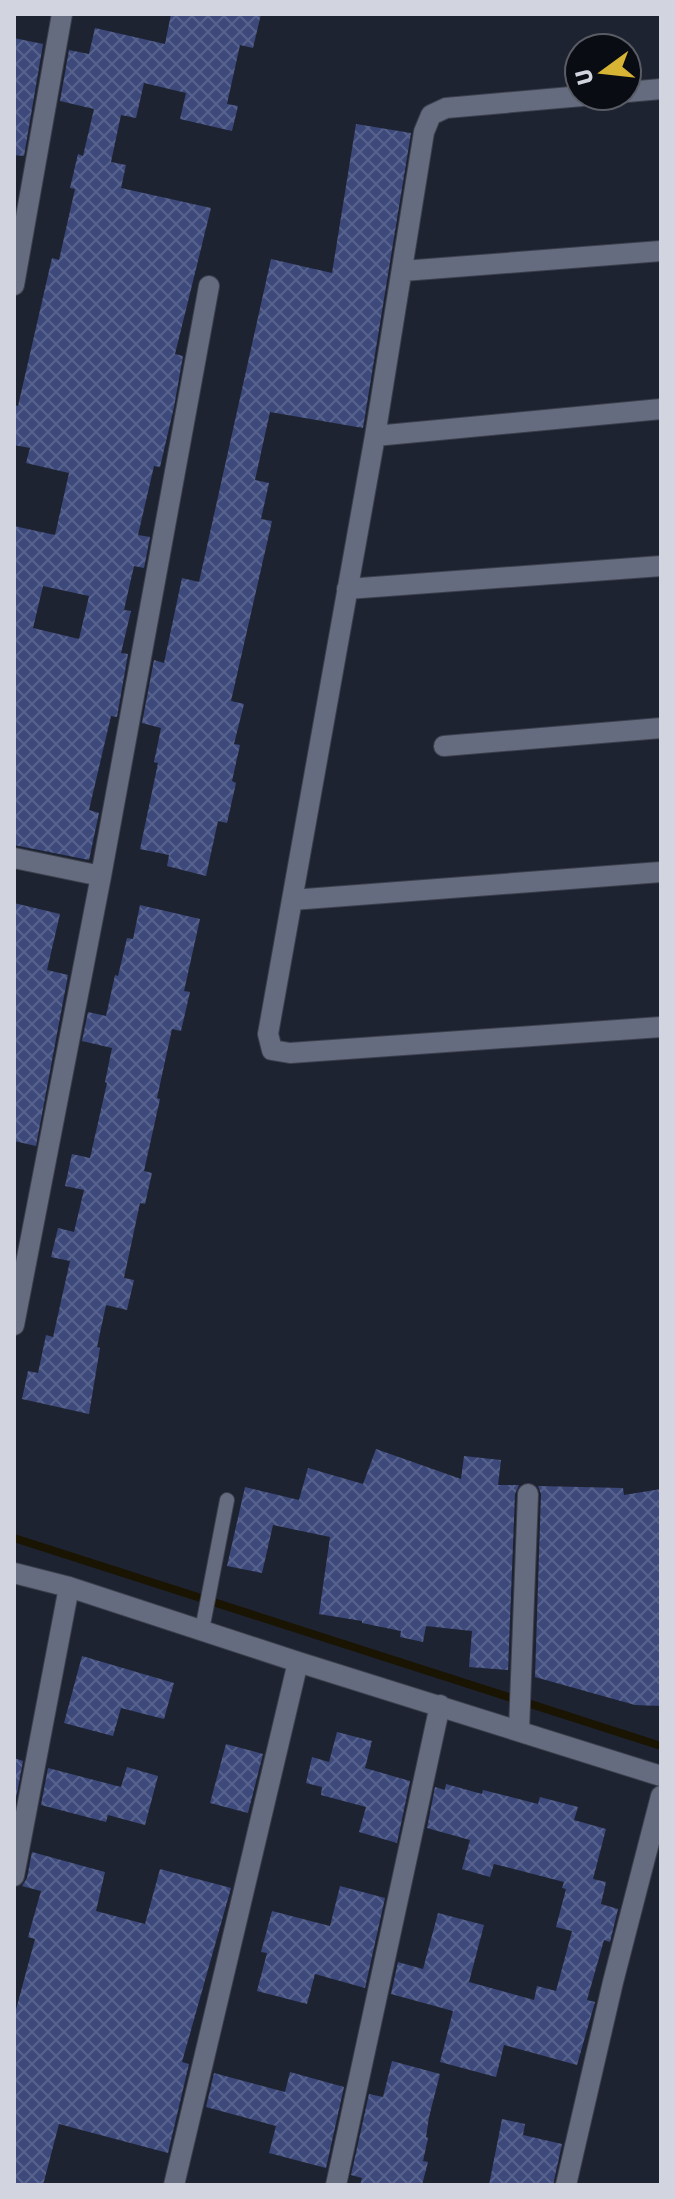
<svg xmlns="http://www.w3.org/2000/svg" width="675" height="2199" font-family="Jost,sans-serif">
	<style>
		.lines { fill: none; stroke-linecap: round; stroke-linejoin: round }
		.stream { stroke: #1a1403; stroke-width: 8 }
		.building { fill: url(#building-cross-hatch); fill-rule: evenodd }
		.lane-casing { stroke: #3d404d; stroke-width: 16 }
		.street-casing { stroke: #3d404d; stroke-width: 22 }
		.lane { stroke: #666c7f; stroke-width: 14 }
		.street { stroke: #666c7f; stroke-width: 20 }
	</style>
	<defs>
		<pattern id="building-cross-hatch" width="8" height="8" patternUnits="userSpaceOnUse" patternTransform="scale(2)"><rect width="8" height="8" fill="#3c497a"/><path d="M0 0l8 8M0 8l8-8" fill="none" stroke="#57628d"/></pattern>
	</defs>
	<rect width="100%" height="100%" fill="#1e2332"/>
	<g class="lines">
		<path class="stream" d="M 14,1538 L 661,1746"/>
	</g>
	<path class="building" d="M 171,14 L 261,14 L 253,48 L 240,45 L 227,104 L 238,106 L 232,131 L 180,119 L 186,93 L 144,83 L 136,118 L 121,115 L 111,162 L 126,165 L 121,188 L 211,208 L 175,354 L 183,356 L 174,407 L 160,467 L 154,466 L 138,535 L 150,537 L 144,568 L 134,566 L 124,610 L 131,611 L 121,653 L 128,654 L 117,717 L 111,716 L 89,810 L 99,813 L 89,860 L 14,845 L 14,526 L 55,535 L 69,473 L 26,463 L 30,448 L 14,445 L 14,405 L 18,406 L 52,258 L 59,260 L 75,189 L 70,188 L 78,154 L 83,156 L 94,109 L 60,101 L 69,50 L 89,54 L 95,28 L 165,44 ZM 43,586 L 89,596 L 79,639 L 33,628 Z
		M 14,38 L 43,44 L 24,156 L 14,155 Z
		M 356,124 L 411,133 L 363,428 L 270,412 L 255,480 L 269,483 L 261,519 L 272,521 L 231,701 L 244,704 L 234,744 L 240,745 L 232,781 L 236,783 L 227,823 L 218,821 L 206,876 L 167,866 L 169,855 L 140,849 L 158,763 L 154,762 L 161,728 L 142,723 L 154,660 L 164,663 L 182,578 L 199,582 L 271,259 L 332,273 Z
		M 14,903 L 60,914 L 47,970 L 68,975 L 36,1146 L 14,1141 Z
		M 140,905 L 200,919 L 184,991 L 190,992 L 181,1031 L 172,1029 L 157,1098 L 160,1099 L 144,1171 L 152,1173 L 145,1204 L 140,1203 L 124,1278 L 134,1280 L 127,1310 L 106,1305 L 97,1347 L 100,1348 L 89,1414 L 22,1399 L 28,1371 L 38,1373 L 46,1335 L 53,1337 L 70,1261 L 51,1257 L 58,1228 L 74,1232 L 84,1190 L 65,1186 L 72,1154 L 90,1158 L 107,1083 L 105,1082 L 112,1048 L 82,1041 L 88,1012 L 106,1016 L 115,975 L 118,976 L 127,938 L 133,939 Z
		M 376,1449 L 461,1479 L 464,1456 L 501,1460 L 498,1485 L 519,1485 L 515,1494 L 508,1670 L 469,1667 L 472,1631 L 426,1626 L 423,1642 L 400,1637 L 401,1631 L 362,1623 L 362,1621 L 319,1614 L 330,1537 L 273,1525 L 262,1573 L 227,1566 L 245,1487 L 299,1500 L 308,1468 L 363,1484 Z
		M 538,1486 L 623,1488 L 624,1495 L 661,1489 L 661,1706 L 635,1705 L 535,1677 L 541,1494 Z
		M 82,1656 L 174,1683 L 164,1719 L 121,1708 L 113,1736 L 64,1723 Z
		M 337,1732 L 372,1741 L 365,1768 L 410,1781 L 397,1843 L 359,1832 L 366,1807 L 321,1795 L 322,1787 L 306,1783 L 312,1757 L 329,1762 Z
		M 226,1744 L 263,1754 L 248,1813 L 210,1803 Z
		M 14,1758 L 23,1761 L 16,1798 L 14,1798 Z
		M 127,1767 L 158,1776 L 145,1825 L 108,1815 L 106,1822 L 41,1805 L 48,1768 L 121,1787 Z
		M 446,1784 L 482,1794 L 483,1790 L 538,1804 L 540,1797 L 578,1807 L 574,1820 L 606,1829 L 593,1879 L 606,1882 L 601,1904 L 618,1909 L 610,1942 L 604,1940 L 587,2000 L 595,2002 L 577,2065 L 504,2045 L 496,2077 L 440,2062 L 453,2011 L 391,1994 L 398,1962 L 423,1969 L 438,1913 L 484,1925 L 469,1982 L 534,2000 L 537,1986 L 556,1991 L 572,1931 L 556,1927 L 566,1889 L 562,1888 L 564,1882 L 494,1864 L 490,1877 L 462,1869 L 470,1840 L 427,1828 L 435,1787 L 445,1790 Z
		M 32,1852 L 105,1872 L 96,1911 L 145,1924 L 160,1869 L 231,1888 L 182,2062 L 189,2064 L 168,2153 L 59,2124 L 43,2185 L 14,2185 L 14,2017 L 35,1939 L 28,1937 L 41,1891 L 22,1886 L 27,1878 Z
		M 340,1886 L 385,1898 L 365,1988 L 315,1974 L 307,2004 L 257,1991 L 267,1953 L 261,1952 L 272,1911 L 330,1926 Z
		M 392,2061 L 440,2074 L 429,2117 L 426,2137 L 428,2138 L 423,2161 L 428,2162 L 422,2185 L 360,2185 L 362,2178 L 351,2175 L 369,2094 L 383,2097 Z
		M 290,2072 L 344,2087 L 326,2168 L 269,2153 L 276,2126 L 206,2107 L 214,2073 L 285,2092 Z
		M 502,2119 L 525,2124 L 523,2135 L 562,2144 L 553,2185 L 489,2185 Z"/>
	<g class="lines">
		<g class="lane-casing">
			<path id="lane" d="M 202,1630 L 227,1500"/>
		</g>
		<g class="street-casing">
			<path id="street" d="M 627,92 L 661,89
				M 582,96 L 446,108 L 431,115 L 424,132 L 375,436 L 268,1034 L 272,1050 L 290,1053 L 661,1027
				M 403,271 L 661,251
				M 14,285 L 62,14
				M 375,436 L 661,409
				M 347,589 L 661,566
				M 444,746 L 661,728
				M 14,858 L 101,876
				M 292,900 L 661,872
				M 14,1325 L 101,876 L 209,286
				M 14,1573 L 69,1587 L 298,1662 L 661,1776
				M 519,1730 L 528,1494
				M 14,1876 L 69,1587
				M 174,2185 L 298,1662
				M 336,2185 L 440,1705
				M 566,2185 L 613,1982 L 661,1796"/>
		</g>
		<use href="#lane" class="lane"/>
		<use href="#street" class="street"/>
	</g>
	<rect width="675" height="2199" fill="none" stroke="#d2d5e0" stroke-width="32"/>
	<g transform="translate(603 72) rotate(255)"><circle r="38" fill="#0a0c13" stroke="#5a5c65" stroke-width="2"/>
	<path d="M0-6L14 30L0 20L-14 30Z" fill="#d8b434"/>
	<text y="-12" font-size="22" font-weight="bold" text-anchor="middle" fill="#d2d5e0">U</text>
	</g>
</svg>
